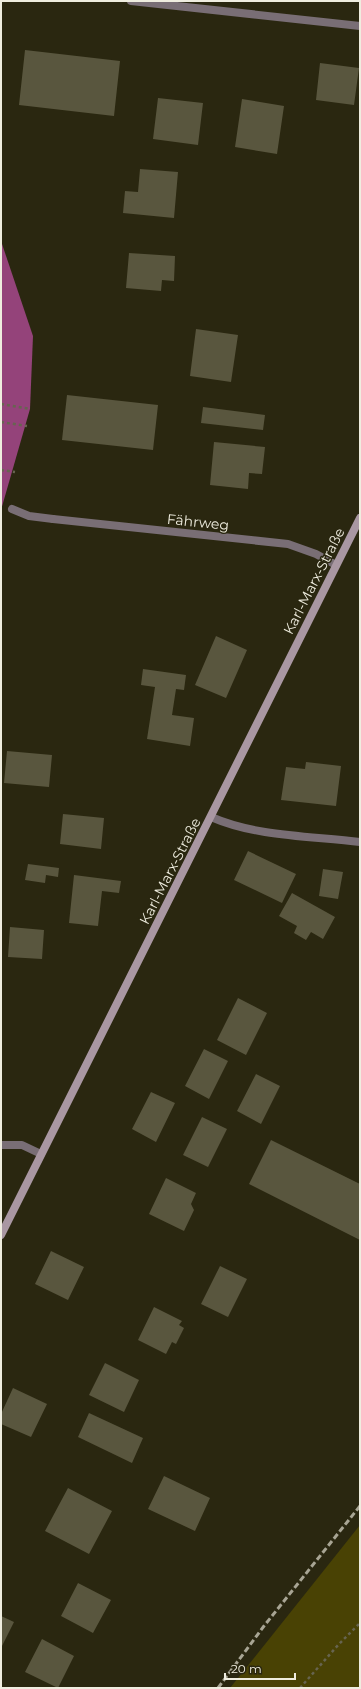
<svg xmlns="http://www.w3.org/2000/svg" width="361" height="1689" font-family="Montserrat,sans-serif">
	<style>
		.green { fill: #494204 }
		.water { fill: #94437a }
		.building { fill: #59563e }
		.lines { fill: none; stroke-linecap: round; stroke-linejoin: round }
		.path { stroke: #676450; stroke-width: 2.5; stroke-dasharray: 3 3; stroke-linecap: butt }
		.lane { stroke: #796e75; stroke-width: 8 }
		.street { stroke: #796e75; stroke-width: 8 }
		.secondary { stroke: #a997a2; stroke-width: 8 }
		.rail { stroke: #a8a594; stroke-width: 3; stroke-dasharray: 6 3; stroke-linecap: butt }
		.labels { text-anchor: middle; stroke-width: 3; stroke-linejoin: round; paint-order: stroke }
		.street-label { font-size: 14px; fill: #efeddf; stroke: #2a2710 }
	</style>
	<rect width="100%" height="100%" fill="#2a2710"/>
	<path class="green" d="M 360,1525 L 360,1688 L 230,1688 Z"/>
	<path class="water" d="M 1,241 L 33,336 L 30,409 L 1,510 Z"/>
	<path class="building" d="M 25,50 L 120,61 L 114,116 L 19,105 Z
		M 320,63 L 359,68 L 354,105 L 316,100 Z
		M 158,98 L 203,103 L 198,145 L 153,139 Z
		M 242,99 L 284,106 L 277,154 L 235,147 Z
		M 140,169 L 178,172 L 174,218 L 123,213 L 125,191 L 138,192 Z
		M 129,253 L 175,256 L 174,281 L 162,280 L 161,291 L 126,288 Z
		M 196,329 L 238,335 L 231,382 L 190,376 Z
		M 67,395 L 158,405 L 153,450 L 62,440 Z
		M 203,407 L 265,415 L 263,430 L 201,423 Z
		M 214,442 L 265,447 L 262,474 L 249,473 L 248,489 L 210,485 Z
		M 216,636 L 247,650 L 226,698 L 195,685 Z
		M 143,669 L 186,675 L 184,690 L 176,689 L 172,715 L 194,718 L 190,746 L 147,739 L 155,687 L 141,685 Z
		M 7,751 L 52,755 L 49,787 L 4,783 Z
		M 306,762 L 341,766 L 336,806 L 281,800 L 286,767 L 305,769 Z
		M 63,814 L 104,818 L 101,849 L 60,844 Z
		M 248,851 L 296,874 L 282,903 L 234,880 Z
		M 28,864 L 59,868 L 58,877 L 46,875 L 45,883 L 25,880 Z
		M 323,869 L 343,872 L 338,899 L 319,896 Z
		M 74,875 L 121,881 L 119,893 L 102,891 L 98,926 L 69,923 Z
		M 292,893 L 335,917 L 323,939 L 311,932 L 306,940 L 294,933 L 297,926 L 279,916 Z
		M 10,927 L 44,930 L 42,959 L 8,957 Z
		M 238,998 L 267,1013 L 246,1055 L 217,1040 Z
		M 204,1049 L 228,1061 L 209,1099 L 185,1086 Z
		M 256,1074 L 280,1086 L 261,1124 L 237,1111 Z
		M 151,1092 L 175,1103 L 156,1142 L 132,1129 Z
		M 202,1117 L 227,1129 L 208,1167 L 183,1155 Z
		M 271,1140 L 360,1184 L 360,1240 L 249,1184 Z
		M 166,1178 L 196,1193 L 191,1204 L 194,1210 L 184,1231 L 149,1214 Z
		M 51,1251 L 84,1267 L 68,1300 L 35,1284 Z
		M 220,1266 L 247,1279 L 228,1317 L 201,1304 Z
		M 154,1307 L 182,1321 L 179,1325 L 184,1328 L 176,1344 L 172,1342 L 166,1354 L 138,1340 Z
		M 105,1363 L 139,1380 L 124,1412 L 89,1395 Z
		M 13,1388 L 47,1404 L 31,1437 L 1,1424 L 1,1414 Z
		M 89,1413 L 143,1438 L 132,1463 L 78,1437 Z
		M 164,1476 L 210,1498 L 195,1531 L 148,1509 Z
		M 68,1488 L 112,1511 L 89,1554 L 45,1531 Z
		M 78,1583 L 111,1600 L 93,1633 L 61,1616 Z
		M 1,1616 L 14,1622 L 1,1648 Z
		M 42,1639 L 74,1656 L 58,1688 L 25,1672 Z"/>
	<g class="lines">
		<path class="path" d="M 1,404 L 30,409
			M 1,422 L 27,426
			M 1,470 L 15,472
			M 300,1688 L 339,1644 L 360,1623"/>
		<path class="lane" d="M 12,509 L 29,516 L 53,519
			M 1,1145 L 22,1145 L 41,1154"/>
		<path class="street" d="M 131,1 L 360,26
			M 53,519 L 288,544 L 316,554 L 336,565
			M 211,817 C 257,837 311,836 360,842"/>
		<path class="secondary" d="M 1,1235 L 360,518"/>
		<path class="rail" d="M 218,1688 L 264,1626 L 360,1506"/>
	</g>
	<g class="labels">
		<g class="street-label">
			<text transform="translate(198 522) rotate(6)" y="5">Fährweg</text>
			<text transform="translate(314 581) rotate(-63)" y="5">Karl-Marx-Straße</text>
			<text transform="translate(170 871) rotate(-63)" y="5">Karl-Marx-Straße</text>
		</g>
	</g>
	<rect width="361" height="1689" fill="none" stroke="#efeddf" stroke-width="4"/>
	<path d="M225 1673v6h70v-6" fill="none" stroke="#efeddf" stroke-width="2"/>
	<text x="231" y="1673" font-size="12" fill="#efeddf" stroke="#2a2710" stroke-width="3" paint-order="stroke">20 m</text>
</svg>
